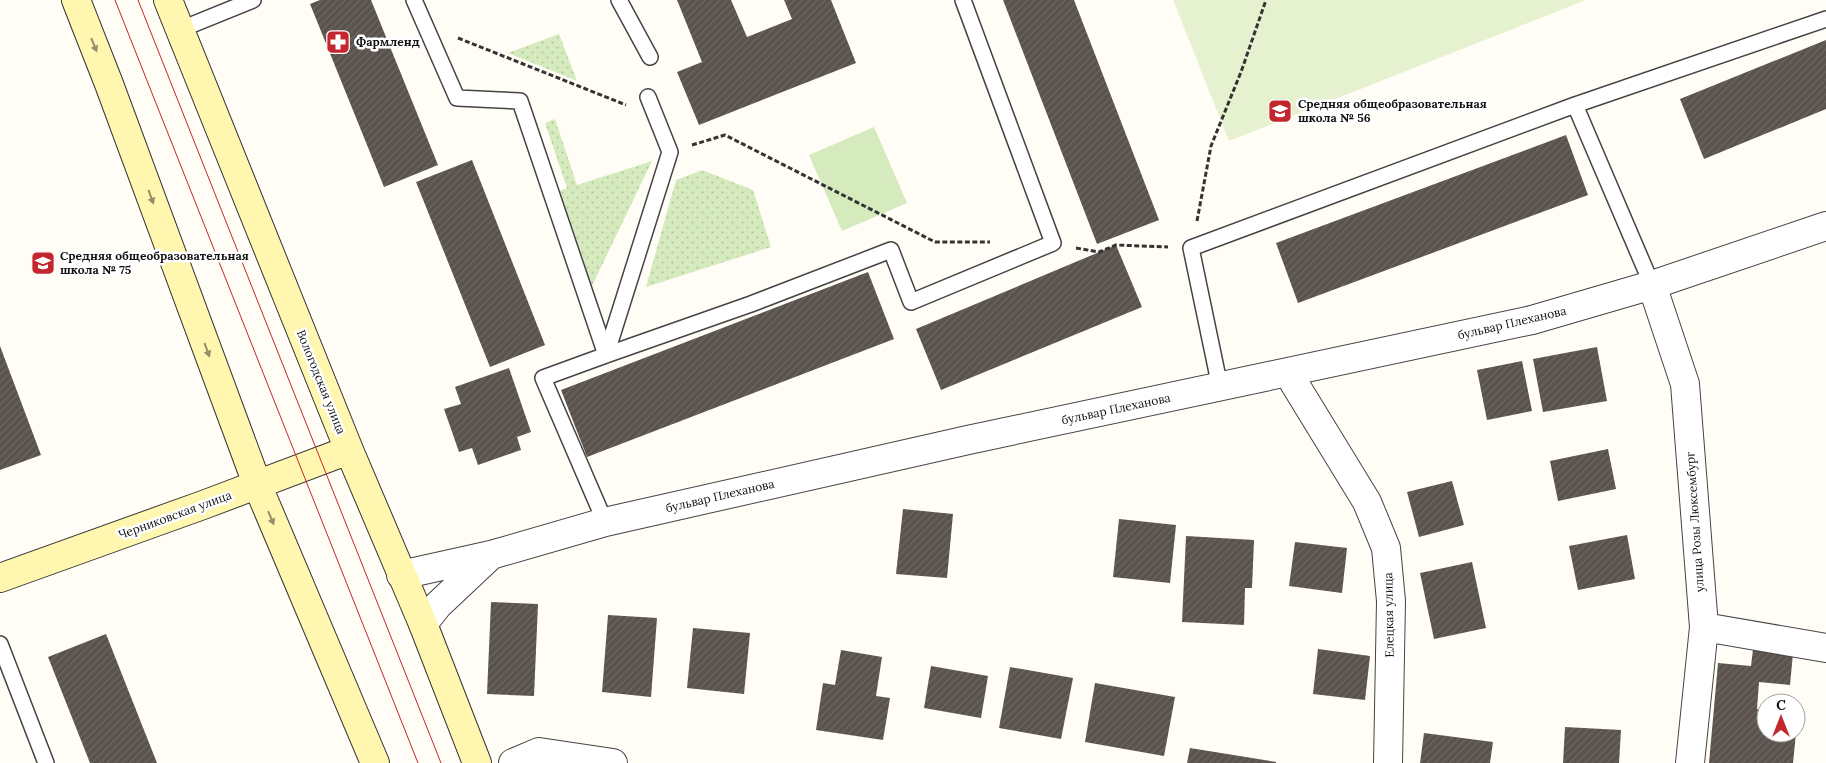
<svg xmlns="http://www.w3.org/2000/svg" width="1826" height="763" font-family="Lora,serif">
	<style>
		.grass { fill: url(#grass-dots) }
		.park { fill: #d5ebbd }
		.pitch { fill: #e6f2cf }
		.building { fill: url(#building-hatch) }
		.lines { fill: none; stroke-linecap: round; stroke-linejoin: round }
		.lane-casing { stroke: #444; stroke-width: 18 }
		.street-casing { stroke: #444; stroke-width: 30 }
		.secondary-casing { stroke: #333; stroke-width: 30 }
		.path { stroke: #333; stroke-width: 3; stroke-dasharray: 5 2.5; stroke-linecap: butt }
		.lane { stroke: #fff; stroke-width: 15 }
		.street { stroke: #fff; stroke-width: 28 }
		.secondary { stroke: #fff6b0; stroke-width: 28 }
		.tram { stroke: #c4262e; stroke-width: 1 }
		.oneway { fill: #948f68 }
		.labels { text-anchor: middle; stroke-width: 5; stroke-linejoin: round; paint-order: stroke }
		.poi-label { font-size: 12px; font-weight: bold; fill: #111; stroke: #fff; text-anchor: start }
		.street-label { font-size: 12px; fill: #111; stroke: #fff }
	</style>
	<defs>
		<pattern id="grass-dots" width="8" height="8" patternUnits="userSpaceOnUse" patternTransform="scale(1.25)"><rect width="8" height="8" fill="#d5ebbd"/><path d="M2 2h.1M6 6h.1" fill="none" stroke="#b6c8a1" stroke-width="1.8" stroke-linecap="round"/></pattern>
		<pattern id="building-hatch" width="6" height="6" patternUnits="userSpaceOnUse" patternTransform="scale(1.25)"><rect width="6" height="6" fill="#5a524d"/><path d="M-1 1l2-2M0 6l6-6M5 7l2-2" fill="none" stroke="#6d6662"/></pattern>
	</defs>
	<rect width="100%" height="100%" fill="#fffdf5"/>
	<path class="grass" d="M 559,34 L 577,81 L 508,53 Z
		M 555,119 L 577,185 L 652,161 L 592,286 L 560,191 L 567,188 L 545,123 Z
		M 702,170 L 753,190 L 771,247 L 646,287 L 676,180 Z"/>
	<path class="park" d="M 874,127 L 907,203 L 842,231 L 809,155 Z"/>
	<path class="pitch" d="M 1173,0 L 1586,0 L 1229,141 Z"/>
	<path class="building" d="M 320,0 L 371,0 L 438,165 L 384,187 L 310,4 Z
		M 677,0 L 731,0 L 747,37 L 792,19 L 784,0 L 831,0 L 856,63 L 699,125 L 677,72 L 702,62 Z
		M 1003,0 L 1074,0 L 1159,220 L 1097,244 Z
		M 1826,40 L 1826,109 L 1704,159 L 1680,99 Z
		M 1566,135 L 1588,195 L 1298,303 L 1276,243 Z
		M 472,160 L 545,345 L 490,367 L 416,182 Z
		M 1116,245 L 1142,307 L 941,390 L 916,329 Z
		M 868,272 L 894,339 L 587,457 L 561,390 Z
		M 0,346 L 41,455 L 0,470 Z
		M 1597,347 L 1607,401 L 1543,412 L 1533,359 Z
		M 1522,361 L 1532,411 L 1487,420 L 1477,370 Z
		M 509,368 L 531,432 L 517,437 L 521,450 L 478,465 L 472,448 L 459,452 L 444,409 L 461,404 L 455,387 Z
		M 1608,449 L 1616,489 L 1558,501 L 1550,461 Z
		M 1452,481 L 1464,525 L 1419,537 L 1407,492 Z
		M 903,509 L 953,514 L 947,578 L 896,574 Z
		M 1119,519 L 1176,525 L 1170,583 L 1113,577 Z
		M 1627,535 L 1635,579 L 1578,590 L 1569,546 Z
		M 1186,536 L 1254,540 L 1252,588 L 1245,588 L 1244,625 L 1182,622 Z
		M 1295,542 L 1347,548 L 1342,593 L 1289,586 Z
		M 1472,562 L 1486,628 L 1434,639 L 1420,573 Z
		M 491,602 L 538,604 L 534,696 L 487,694 Z
		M 608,615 L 657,618 L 651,697 L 602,692 Z
		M 693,628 L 750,633 L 744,694 L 687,688 Z
		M 106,634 L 157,763 L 90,763 L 48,657 Z
		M 1318,649 L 1370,656 L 1365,700 L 1313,694 Z
		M 1753,649 L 1793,653 L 1790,685 L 1759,682 L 1757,709 L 1766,710 L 1766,733 L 1796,733 L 1793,763 L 1709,763 L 1718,663 L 1751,666 Z
		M 841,650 L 882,657 L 876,696 L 890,698 L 883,740 L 816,730 L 823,683 L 835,685 Z
		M 931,666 L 988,676 L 981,718 L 924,708 Z
		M 1010,667 L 1073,678 L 1061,739 L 999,728 Z
		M 1095,683 L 1175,697 L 1164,756 L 1085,742 Z
		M 1565,727 L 1621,730 L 1619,763 L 1563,763 Z
		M 1424,733 L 1493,742 L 1490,763 L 1420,763 Z
		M 1190,748 L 1276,762 L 1276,763 L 1187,763 Z"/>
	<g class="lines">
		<g class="lane-casing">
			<path id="lane" d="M 414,0 L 457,98 L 520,101 L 606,355 L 543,378 L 605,522
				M 619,0 L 650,57
				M 179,30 L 253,0
				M 1575,105 L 1652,285
				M 606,355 L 751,304 L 891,250 L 911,302 L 1053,243 L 963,0
				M 606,355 L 670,152 L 648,97
				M 1220,387 L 1191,248 L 1575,105 L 1826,19
				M 0,644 L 46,763"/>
		</g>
		<g class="street-casing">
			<path id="street" d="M 1652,285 L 1685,384 L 1704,627 L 1690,763
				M 1288,373 L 1367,502 L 1386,548 L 1391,601 L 1388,763
				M 401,575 L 491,555 L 605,522 L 968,440 L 1532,320 L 1652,285 L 1826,226
				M 423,624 L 438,605 L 490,556
				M 1704,627 L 1826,648
				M 513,763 L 539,752 L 613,763"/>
		</g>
		<g class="secondary-casing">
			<path id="secondary" d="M 76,0 L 109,84 L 257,484 L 375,763
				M 168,0 L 349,450 L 423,624 L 477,763
				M 0,578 L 203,505 L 349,450"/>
		</g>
		<path class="path" d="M 458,38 L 626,105
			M 692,145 L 725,135 L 935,242 L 990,242
			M 1197,221 L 1211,146 L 1241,72 L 1266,0
			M 1076,248 L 1099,252 L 1116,245 L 1168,247"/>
		<use href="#lane" class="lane"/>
		<use href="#street" class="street"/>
		<use href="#secondary" class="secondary"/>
		<path class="tram" d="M 115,0 L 418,763
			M 138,0 L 441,763"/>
	</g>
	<defs><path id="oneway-solid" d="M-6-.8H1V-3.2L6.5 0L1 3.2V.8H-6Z" transform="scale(1.25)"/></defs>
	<g class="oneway">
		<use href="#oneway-solid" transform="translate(94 45) rotate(68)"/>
		<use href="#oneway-solid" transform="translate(151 197) rotate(70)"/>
		<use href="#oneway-solid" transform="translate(207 350) rotate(70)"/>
		<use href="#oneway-solid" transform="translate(271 518) rotate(67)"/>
	</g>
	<defs>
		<g id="pharmacy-square" transform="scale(1.25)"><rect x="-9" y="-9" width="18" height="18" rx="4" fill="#c4262e" stroke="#fff"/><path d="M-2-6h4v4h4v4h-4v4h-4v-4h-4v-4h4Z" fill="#fff"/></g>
		<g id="school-square" transform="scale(1.25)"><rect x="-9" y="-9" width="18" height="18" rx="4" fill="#c4262e" stroke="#fff"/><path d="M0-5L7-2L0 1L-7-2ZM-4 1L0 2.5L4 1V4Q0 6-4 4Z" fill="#fff"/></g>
	</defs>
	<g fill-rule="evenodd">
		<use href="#pharmacy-square" x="338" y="42"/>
		<use href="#school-square" x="1280" y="111"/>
		<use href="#school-square" x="43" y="263"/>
	</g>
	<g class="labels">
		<g class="poi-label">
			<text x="356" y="46">Фармленд</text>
			<text x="1298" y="108">Средняя общеобразовательная<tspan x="1298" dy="14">школа № 56</tspan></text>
			<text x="60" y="260">Средняя общеобразовательная<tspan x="60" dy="14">школа № 75</tspan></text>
		</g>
		<g class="street-label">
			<text transform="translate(1512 323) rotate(-13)" y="4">бульвар Плеханова</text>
			<text transform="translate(321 382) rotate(68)" y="4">Вологодская улица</text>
			<text transform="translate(1116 409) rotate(-12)" y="4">бульвар Плеханова</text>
			<text transform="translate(720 496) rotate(-13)" y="4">бульвар Плеханова</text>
			<text transform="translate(175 515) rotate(-20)" y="4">Черниковская улица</text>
			<text transform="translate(1695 522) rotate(-94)" y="4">улица Розы Люксембург</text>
			<text transform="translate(1389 615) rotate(-91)" y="4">Елецкая улица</text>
		</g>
	</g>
	<g transform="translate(1781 718)"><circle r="24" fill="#ffffff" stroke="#a0a0a0"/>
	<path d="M0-4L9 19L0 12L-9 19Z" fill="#c4262e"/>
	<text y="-8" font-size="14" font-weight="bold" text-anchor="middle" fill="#111111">С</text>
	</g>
</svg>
